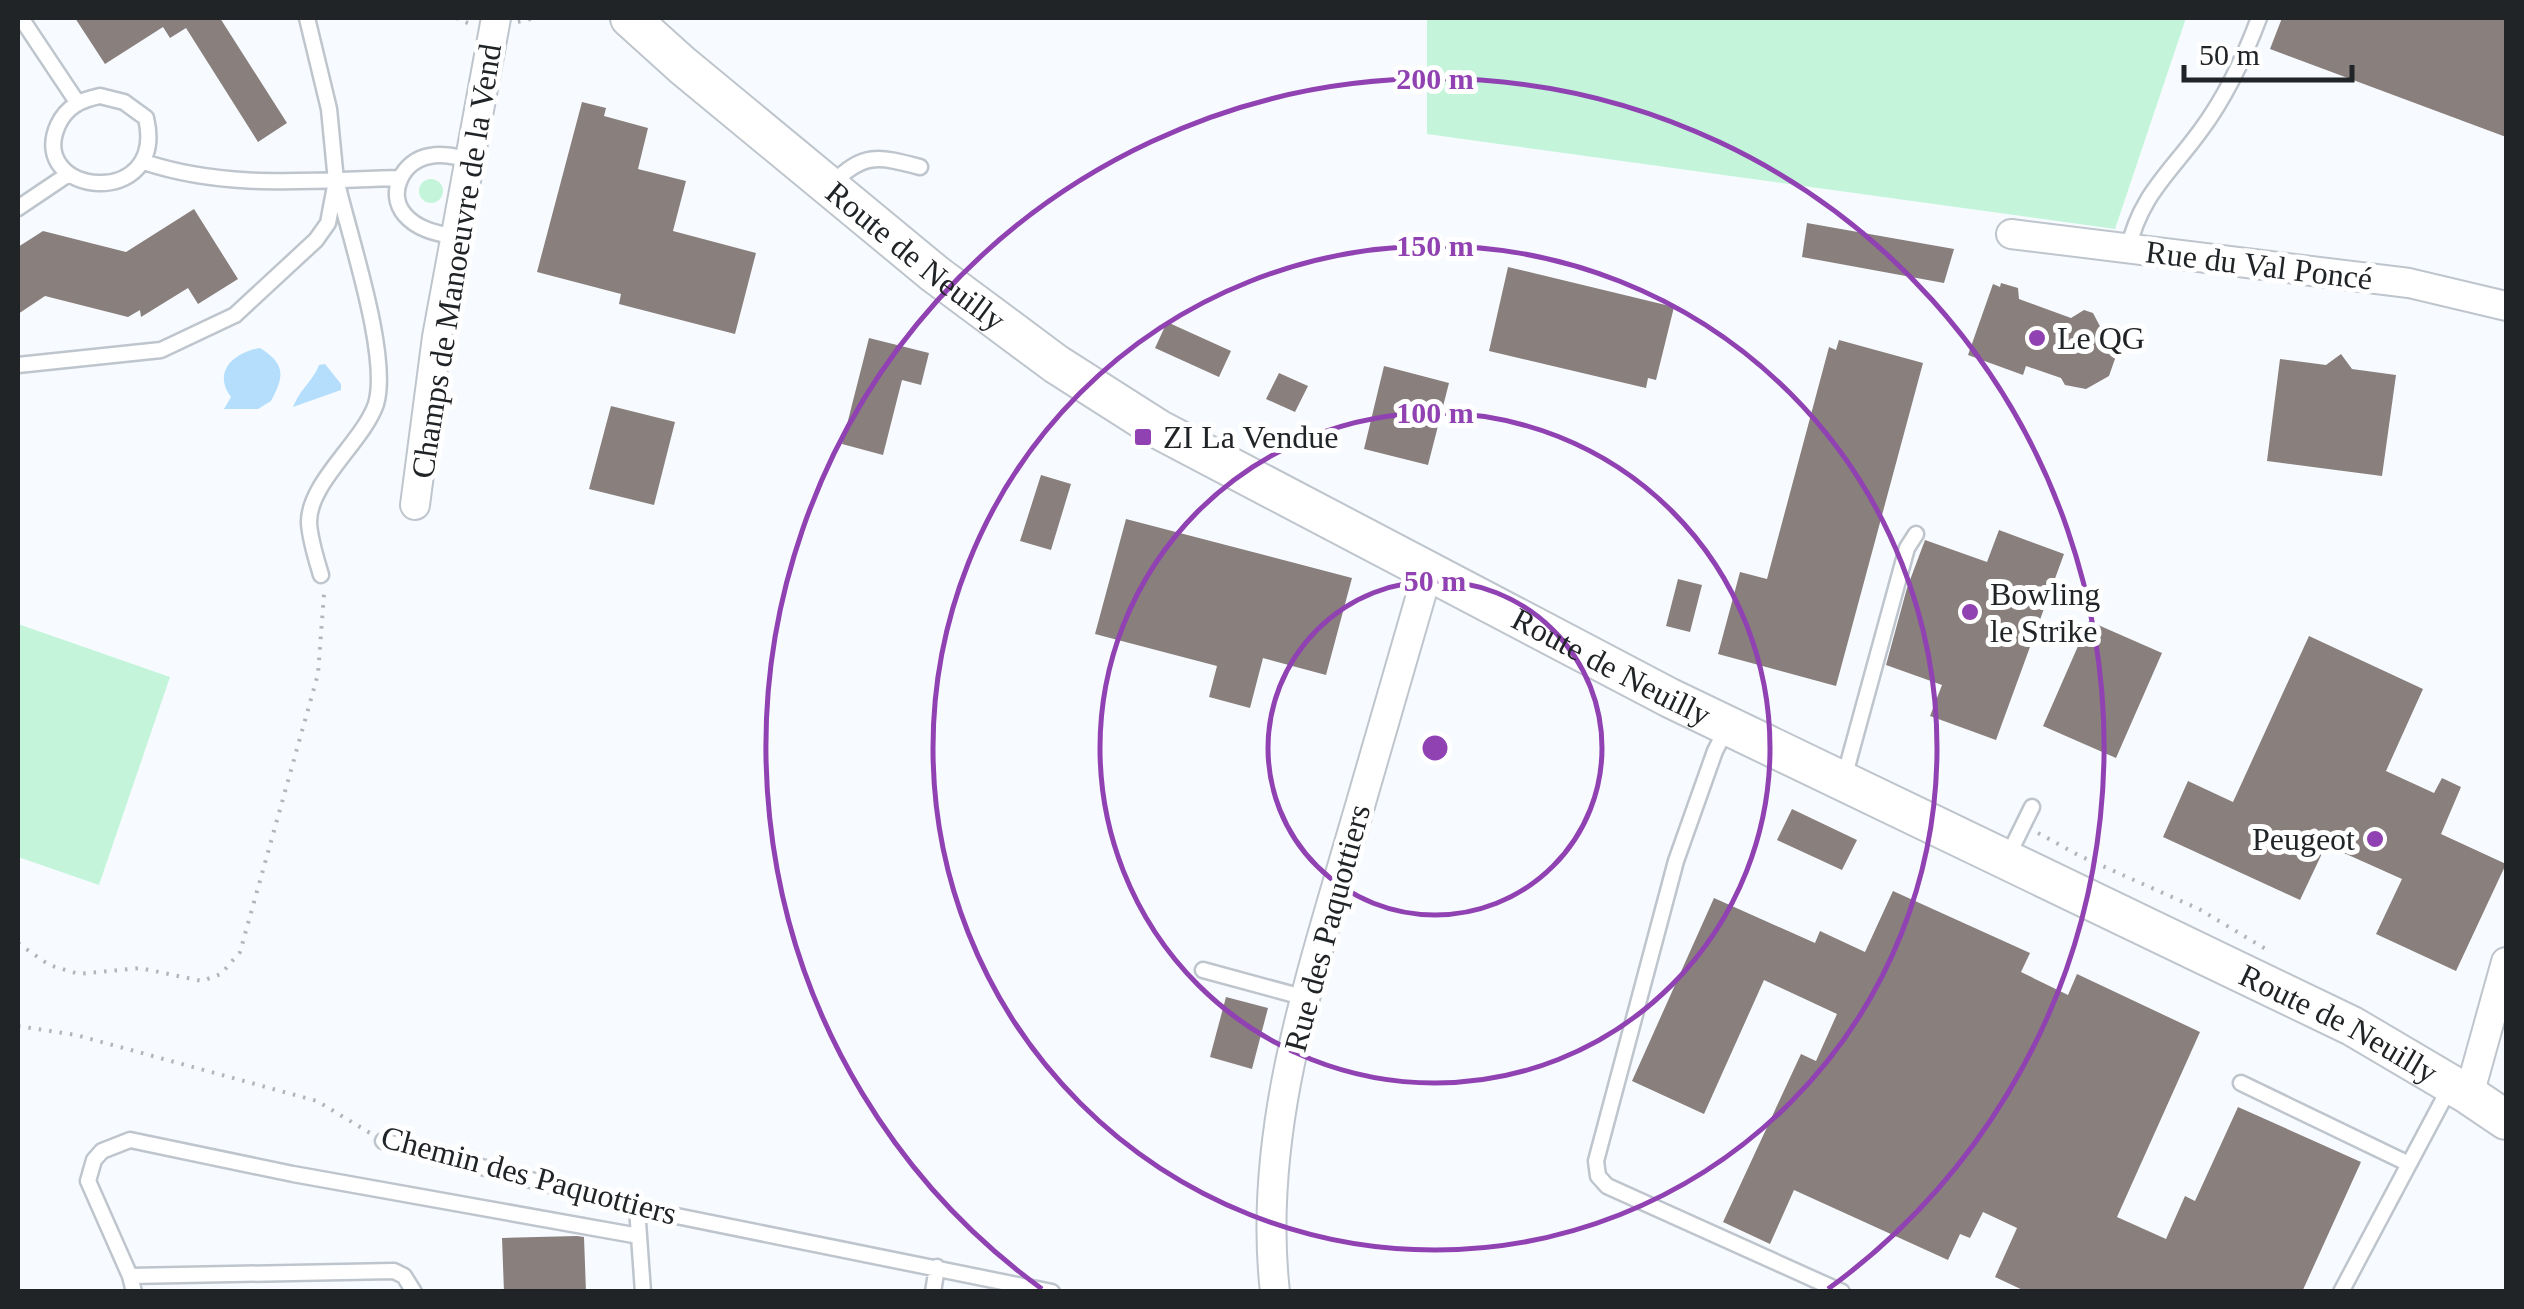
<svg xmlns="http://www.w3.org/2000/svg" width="2524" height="1309" font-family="Georgia,serif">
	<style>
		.green { fill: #c4f5da }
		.water { fill: #b4defc }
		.building { fill: #897f7d }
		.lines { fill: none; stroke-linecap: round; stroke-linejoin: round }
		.service-casing { stroke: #bec5cc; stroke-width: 19 }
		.minor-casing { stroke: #bec5cc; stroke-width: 32 }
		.secondary-casing { stroke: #bec5cc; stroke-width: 42 }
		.path { stroke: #b2b6b9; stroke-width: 4; stroke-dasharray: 2.5 8; stroke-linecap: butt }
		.service { stroke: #fff; stroke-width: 14 }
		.minor { stroke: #fff; stroke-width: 28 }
		.secondary { stroke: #fff; stroke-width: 38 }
		.ring { fill: none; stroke: #9142b2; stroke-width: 5 }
		.poi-dot { fill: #9142b2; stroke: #fff; stroke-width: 4 }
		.labels { text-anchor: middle; stroke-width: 10; stroke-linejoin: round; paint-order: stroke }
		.street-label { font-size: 32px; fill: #212426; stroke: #fff }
		.poi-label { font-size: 32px; fill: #212426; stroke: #fff; text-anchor: start }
		.centre { fill: #9142b2; stroke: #fff; stroke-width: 5 }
		.ring-label { font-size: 30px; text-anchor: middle; font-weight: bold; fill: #9142b2; stroke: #fff; stroke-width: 10; stroke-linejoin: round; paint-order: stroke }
	</style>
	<rect width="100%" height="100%" fill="#f7fbff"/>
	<path class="green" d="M 1427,18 L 2186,18 L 2115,229 L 1427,134 Z
		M419 191a12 12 0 1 1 24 0a12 12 0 1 1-24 0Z
		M 18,624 L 170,677 L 99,885 L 18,857 Z"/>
	<path class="water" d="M 260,348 C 285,364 285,375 271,401 L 258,409 L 224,409 L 231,397 C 212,372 234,352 260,348 Z
		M 325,364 L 341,384 L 341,390 L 293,407 C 300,389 313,381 319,365 Z"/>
	<path class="building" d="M 75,18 L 220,18 L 287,123 L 258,142 L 186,28 L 170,38 L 163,27 L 105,64 Z
		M 2282,18 L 2506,18 L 2506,137 L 2270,49 Z
		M 582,102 L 606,108 L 604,116 L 648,128 L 638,169 L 686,181 L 673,231 L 756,253 L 735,334 L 619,304 L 621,294 L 537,272 Z
		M 194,209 L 238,279 L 198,304 L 188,288 L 141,317 L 140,310 L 128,317 L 45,296 L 18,314 L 18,247 L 43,231 L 126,252 Z
		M 1807,223 L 1954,249 L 1944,283 L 1802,257 Z
		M 1508,267 L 1674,307 L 1656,380 L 1648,378 L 1646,388 L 1489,351 Z
		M 2001,283 L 2018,288 L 2019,299 L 2071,318 L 2084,310 L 2093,313 L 2103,332 L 2099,345 L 2111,348 L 2116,356 L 2109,376 L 2086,389 L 2065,385 L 2061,378 L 2026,366 L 2023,375 L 1968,355 L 1993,284 L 2000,287 Z
		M 1167,322 L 1231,351 L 1219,377 L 1155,348 Z
		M 869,338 L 929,353 L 921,385 L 902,380 L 883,455 L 842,444 Z
		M 1839,340 L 1923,363 L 1836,686 L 1718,654 L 1740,572 L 1767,579 L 1829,347 L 1836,350 Z
		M 2341,354 L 2352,369 L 2396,375 L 2382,476 L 2267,461 L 2280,359 L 2326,365 Z
		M 1384,366 L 1449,383 L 1428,465 L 1364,449 Z
		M 1279,373 L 1308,386 L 1295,412 L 1266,399 Z
		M 611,406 L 675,422 L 654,505 L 589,489 Z
		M 1041,475 L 1071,484 L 1051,550 L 1020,541 Z
		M 1126,519 L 1352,578 L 1326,675 L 1263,658 L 1250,708 L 1209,697 L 1217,666 L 1095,634 Z
		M 1999,530 L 2064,554 L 1996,740 L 1930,716 L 1942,685 L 1886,665 L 1907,588 L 1925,540 L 1987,562 Z
		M 1678,579 L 1702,585 L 1690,632 L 1666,626 Z
		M 2089,621 L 2162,653 L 2116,758 L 2043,726 Z
		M 2309,636 L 2423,689 L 2386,771 L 2434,793 L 2442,778 L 2461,787 L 2441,834 L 2506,864 L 2456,971 L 2376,934 L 2402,879 L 2326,845 L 2300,900 L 2163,837 L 2188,781 L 2233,802 Z
		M 1792,809 L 1857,840 L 1842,870 L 1777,840 Z
		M 1893,891 L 2030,953 L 2021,972 L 2068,995 L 2077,974 L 2200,1032 L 2117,1217 L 2166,1239 L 2185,1196 L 2195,1201 L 2238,1107 L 2361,1162 L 2302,1292 L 2027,1292 L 1995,1277 L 2017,1228 L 1983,1212 L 1970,1238 L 1960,1234 L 1948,1260 L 1794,1190 L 1770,1244 L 1723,1222 L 1801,1054 L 1816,1061 L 1837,1014 L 1764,980 L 1704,1114 L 1632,1081 L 1714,898 L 1815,943 L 1820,931 L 1865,952 Z
		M 1226,997 L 1268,1008 L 1252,1069 L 1210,1057 Z
		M 577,1236 L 584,1237 L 586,1292 L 504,1292 L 502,1238 Z"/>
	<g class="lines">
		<g class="service-casing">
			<path id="service" d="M 21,18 L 77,102
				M 100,96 L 124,102 L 146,118 C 168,211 26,196 58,125 C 67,106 81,100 100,96 Z
				M 144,162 C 228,190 313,180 400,178
				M 831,185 C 863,152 878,156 920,167
				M 18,208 L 67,175
				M 455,237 C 437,233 418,230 405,215 C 386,193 403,160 430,156 C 443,153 457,157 470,160
				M 2128,250 C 2140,195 2170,173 2201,130 C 2227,95 2244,58 2259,18
				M 18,365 L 161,350 L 235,315 L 316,240 L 328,223 L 336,181 L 329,109 L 307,18
				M 321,575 C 316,558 310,540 309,523 C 308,483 363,442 376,404 C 390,357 350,238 338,187
				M 1728,726 L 1715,751 L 1676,861 L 1596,1161 L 1598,1176 L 1607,1186 L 1842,1292
				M 1844,778 L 1907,548 L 1916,534
				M 2007,858 L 2032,807
				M 1203,970 L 1306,998
				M 2241,1083 L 2409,1164
				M 383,1141 L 637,1208 L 1052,1292
				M 637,1208 L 643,1292
				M 130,1276 L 88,1181 L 94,1160 L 102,1151 L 130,1140 L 293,1174 L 639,1236
				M 134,1292 L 130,1276 L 394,1271 L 404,1276 L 414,1292
				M 933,1292 L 937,1267
				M 2341,1292 L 2451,1085"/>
		</g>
		<g class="minor-casing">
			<path id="minor" d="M 2011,234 L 2409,283 L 2506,306
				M 415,505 L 437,337 L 496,18
				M 2469,1095 L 2506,962
				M 1275,1292 C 1258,1144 1304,997 1345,857 C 1373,762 1400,667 1428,571"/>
		</g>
		<g class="secondary-casing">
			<g id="secondary">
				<path id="s1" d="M 630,18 L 682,65 L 935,274 L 1056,364 L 1158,429 L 1670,698 L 2352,1026 L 2469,1095 L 2506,1120"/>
			</g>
		</g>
		<path class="path" d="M 456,18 L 470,24
			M 518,22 L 535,18
			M 2038,833 L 2080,856 L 2199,909 L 2269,951
			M 18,943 L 49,965 L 79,974 L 140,968 L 202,981 L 221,974 L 240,952 L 318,674 L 324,594
			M 18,1026 L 76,1035 L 317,1101 L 370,1133"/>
		<use href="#service" class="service"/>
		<use href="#minor" class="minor"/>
		<use href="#secondary" class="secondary"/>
	</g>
	<g class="ring">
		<circle cx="1435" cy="748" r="167"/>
		<circle cx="1435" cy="748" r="335"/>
		<circle cx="1435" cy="748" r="502"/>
		<path d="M1042 1289A669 669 0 1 1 1828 1289"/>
	</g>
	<g class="poi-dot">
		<circle cx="2037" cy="338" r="10"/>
		<rect x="1133" y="427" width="20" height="20" rx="5"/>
		<circle cx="1970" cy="612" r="10"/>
		<circle cx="2375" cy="839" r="10"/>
	</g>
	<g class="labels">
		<g class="street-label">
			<text dy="11" stroke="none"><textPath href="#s1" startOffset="372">Route de Neuilly</textPath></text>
			<text transform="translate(456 261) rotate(-81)" y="11">Champs de Manoeuvre de la Vend</text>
			<text transform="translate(2259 265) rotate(7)" y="11">Rue du Val Poncé</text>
			<text dy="11" stroke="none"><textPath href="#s1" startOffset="1182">Route de Neuilly</textPath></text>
			<text transform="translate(1327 928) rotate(-75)" y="11">Rue des Paquottiers</text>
			<text dy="11" stroke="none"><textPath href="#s1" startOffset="1992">Route de Neuilly</textPath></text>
			<text transform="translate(529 1175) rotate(15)" y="11">Chemin des Paquottiers</text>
		</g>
		<g class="poi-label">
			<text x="2057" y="349">Le QG</text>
			<text x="1163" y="448">ZI La Vendue</text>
			<text x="1990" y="605">Bowling<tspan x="1990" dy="37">le Strike</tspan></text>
			<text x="2355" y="850" text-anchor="end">Peugeot</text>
		</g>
	</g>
	<circle cx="1435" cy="748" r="15" class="centre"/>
	<g class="ring-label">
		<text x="1435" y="89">200 m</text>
		<text x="1435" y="256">150 m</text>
		<text x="1435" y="423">100 m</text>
		<text x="1435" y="591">50 m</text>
	</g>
	<rect width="2524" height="1309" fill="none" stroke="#212426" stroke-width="40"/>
	<path d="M2184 65v15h168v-15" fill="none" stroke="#212426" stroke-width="5"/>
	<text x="2199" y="65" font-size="30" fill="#212426" stroke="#ffffff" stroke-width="8" paint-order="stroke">50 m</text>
</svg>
